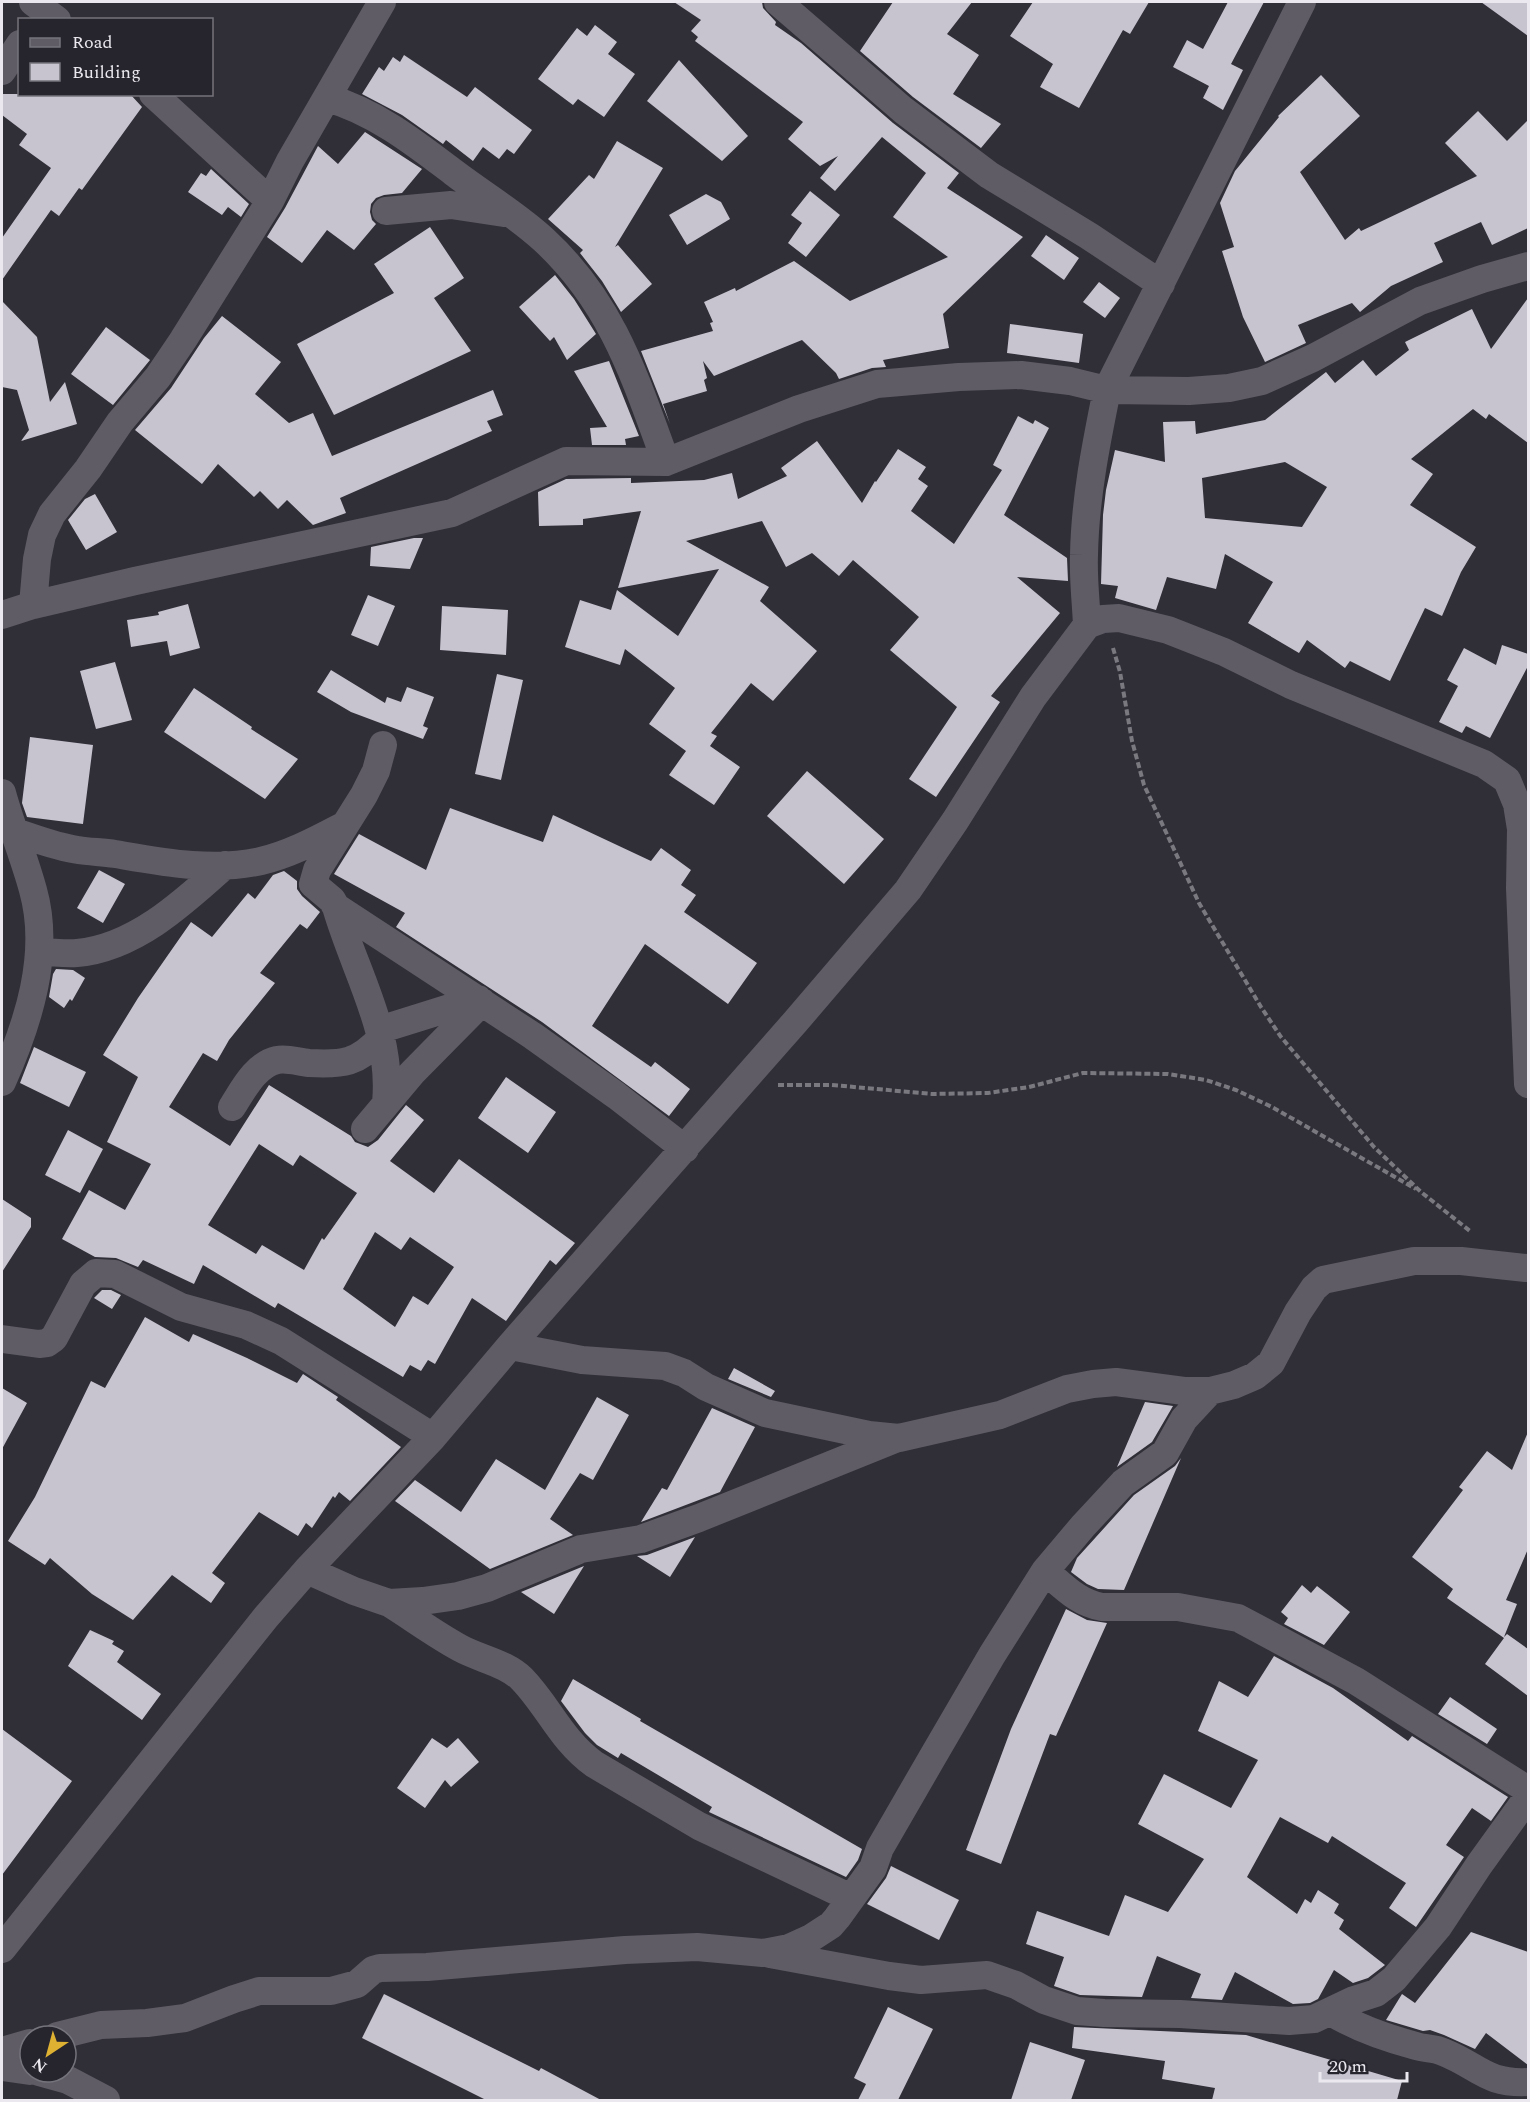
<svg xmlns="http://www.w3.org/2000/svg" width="1530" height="2102" font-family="Spectral,serif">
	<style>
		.building { fill: #c7c4d0; fill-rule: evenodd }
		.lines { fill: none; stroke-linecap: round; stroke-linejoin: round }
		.path { stroke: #7b7980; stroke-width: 4; stroke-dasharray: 6 3; stroke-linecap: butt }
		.street { stroke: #5f5c66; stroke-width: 28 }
	</style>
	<rect width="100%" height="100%" fill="#302e37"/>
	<path class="building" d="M 674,2 L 762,2 L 763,8 L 776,22 L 775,25 L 801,43 L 893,123 L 959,173 L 947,188 L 1023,237 L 943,314 L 949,348 L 883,360 L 886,367 L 872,368 L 839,379 L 836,373 L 802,340 L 714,376 L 703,361 L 707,378 L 704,380 L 707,391 L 663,404 L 670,424 L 641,351 L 713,331 L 710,323 L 713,322 L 704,302 L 735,288 L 736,291 L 794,261 L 850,301 L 948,257 L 893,217 L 926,173 L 882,137 L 835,191 L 820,178 L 838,156 L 820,166 L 788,139 L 803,122 L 695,41 L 698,37 L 691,31 L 701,20 Z
		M 893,2 L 972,2 L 947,34 L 979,55 L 953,94 L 1001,124 L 981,148 L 913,97 L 860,51 Z
		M 1033,2 L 1149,2 L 1130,34 L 1123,30 L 1079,108 L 1040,87 L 1053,64 L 1010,36 Z
		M 1228,2 L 1264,2 L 1231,64 L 1243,70 L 1223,110 L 1203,98 L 1209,86 L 1173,67 L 1187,40 L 1203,49 Z
		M 1481,2 L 1528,2 L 1528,36 Z
		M 595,25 L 617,42 L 608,54 L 635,74 L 604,117 L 578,99 L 573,105 L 538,79 L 577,28 L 587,36 Z
		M 404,55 L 467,97 L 475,87 L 532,130 L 514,154 L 507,149 L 499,159 L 483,147 L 473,161 L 446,140 L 443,144 L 402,115 L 362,94 L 379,67 L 384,71 L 393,57 L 400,62 Z
		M 679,60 L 748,136 L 722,161 L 647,101 Z
		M 1321,75 L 1360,116 L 1300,172 L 1345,240 L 1359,228 L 1361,231 L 1477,176 L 1445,143 L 1478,111 L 1507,141 L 1528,120 L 1528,228 L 1492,245 L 1481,222 L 1434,243 L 1443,262 L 1391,286 L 1360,312 L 1352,303 L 1298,325 L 1306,343 L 1265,362 L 1243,317 L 1222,251 L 1234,247 L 1220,203 L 1235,171 L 1279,117 L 1278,116 Z
		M 2,94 L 130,94 L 142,107 L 82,190 L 79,188 L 59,216 L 51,210 L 2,280 L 2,238 L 51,168 L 19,145 L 27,134 L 2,115 Z
		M 365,132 L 422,169 L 402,193 L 384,195 L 376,198 L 371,204 L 370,212 L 372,220 L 376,224 L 354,250 L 327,230 L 302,263 L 267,237 L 285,208 L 318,146 L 338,164 Z
		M 617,141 L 663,168 L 615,247 L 618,245 L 652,284 L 621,312 L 602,281 L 580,253 L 583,250 L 548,219 L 589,175 L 594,179 Z
		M 211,169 L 249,204 L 241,217 L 228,207 L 222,215 L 188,192 L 201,173 L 206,176 Z
		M 810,191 L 840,215 L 806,257 L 788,243 L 802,223 L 791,215 Z
		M 706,194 L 721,202 L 730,219 L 687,245 L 669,215 Z
		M 430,227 L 464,278 L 434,298 L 471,351 L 334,415 L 297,344 L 394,293 L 374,264 Z
		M 1046,235 L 1079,258 L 1064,280 L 1031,256 Z
		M 555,275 L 574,299 L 596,334 L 567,360 L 554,337 L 550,341 L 519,307 Z
		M 1099,282 L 1120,298 L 1105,318 L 1083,302 Z
		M 1528,298 L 1528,443 L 1489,414 L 1486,419 L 1473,409 L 1411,459 L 1433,474 L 1410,505 L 1476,547 L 1461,572 L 1442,616 L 1425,608 L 1390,681 L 1350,661 L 1345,668 L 1307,640 L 1299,653 L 1248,623 L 1273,582 L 1225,554 L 1216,589 L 1167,577 L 1156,610 L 1115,598 L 1118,586 L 1101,584 L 1103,515 L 1106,490 L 1115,450 L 1165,462 L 1163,422 L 1195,421 L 1196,434 L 1265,420 L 1326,372 L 1335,383 L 1363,360 L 1376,376 L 1409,350 L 1405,342 L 1472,309 L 1491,349 ZM 1285,462 L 1327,487 L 1302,527 L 1205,518 L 1202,478 Z
		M 2,301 L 37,337 L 50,402 L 65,382 L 77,424 L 21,441 L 29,430 L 17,390 L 2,387 Z
		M 222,316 L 281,362 L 255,394 L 289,423 L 313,413 L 332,456 L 493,390 L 503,415 L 487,421 L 492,431 L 340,498 L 346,513 L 313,525 L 287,500 L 278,509 L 260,491 L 254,497 L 218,464 L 202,484 L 135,430 L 171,388 L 204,338 Z
		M 1010,324 L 1083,334 L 1079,363 L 1007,353 Z
		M 106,327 L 150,360 L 113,405 L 71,374 Z
		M 609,361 L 639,436 L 625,439 L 626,445 L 592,445 L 590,428 L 607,427 L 574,371 Z
		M 1018,416 L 1033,424 L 1035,420 L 1049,428 L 1004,515 L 1067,558 L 1068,581 L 1017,577 L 1060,613 L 991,696 L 1000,702 L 936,797 L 909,779 L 957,707 L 890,650 L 919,617 L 853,560 L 839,576 L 812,553 L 786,567 L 762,521 L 686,541 L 769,587 L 760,601 L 817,651 L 773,701 L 751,683 L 711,733 L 717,736 L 710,746 L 740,767 L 714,805 L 669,775 L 686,751 L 649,724 L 675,688 L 625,649 L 620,665 L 565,647 L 580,600 L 611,610 L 617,590 L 678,636 L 719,569 L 618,588 L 641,511 L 583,519 L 583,525 L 539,526 L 538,492 L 566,479 L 631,478 L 631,483 L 704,480 L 732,473 L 738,499 L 787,476 L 781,468 L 817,441 L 862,503 L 875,481 L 876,482 L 898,449 L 926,467 L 918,479 L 928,486 L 911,511 L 954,544 L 1002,470 L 993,465 Z
		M 95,494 L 117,532 L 86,550 L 68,520 L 85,499 Z
		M 414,538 L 423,538 L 410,569 L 370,566 L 371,547 Z
		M 368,595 L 395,606 L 378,646 L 351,635 Z
		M 188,604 L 200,648 L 170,656 L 167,641 L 131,647 L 127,620 L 159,615 L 158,612 Z
		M 442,606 L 508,610 L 506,655 L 440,650 Z
		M 1502,645 L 1528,654 L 1528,666 L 1490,738 L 1466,726 L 1462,733 L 1439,722 L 1458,686 L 1447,680 L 1464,648 L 1496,665 Z
		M 115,662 L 132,720 L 96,729 L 80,671 Z
		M 331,670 L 385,703 L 387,697 L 401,702 L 407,687 L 434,697 L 423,726 L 428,728 L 423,739 L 351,712 L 317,692 Z
		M 497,674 L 523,680 L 501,780 L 475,774 Z
		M 194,688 L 252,727 L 251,729 L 298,759 L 265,799 L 164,732 Z
		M 30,737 L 93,745 L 83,824 L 27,817 L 22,803 Z
		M 807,771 L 884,839 L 844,884 L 767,816 Z
		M 450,808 L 543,842 L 553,815 L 651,861 L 661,848 L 691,870 L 681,885 L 696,895 L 684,912 L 757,963 L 728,1004 L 645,944 L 592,1026 L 651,1067 L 655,1062 L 690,1089 L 669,1116 L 542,1022 L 396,927 L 405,913 L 334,874 L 359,834 L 426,870 Z
		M 99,870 L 125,884 L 103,923 L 77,908 Z
		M 284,871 L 297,881 L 297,889 L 302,896 L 320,912 L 307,929 L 300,924 L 260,973 L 275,983 L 229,1040 L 217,1061 L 203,1053 L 169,1107 L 230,1146 L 269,1085 L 351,1136 L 355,1142 L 368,1147 L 378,1140 L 406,1105 L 424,1120 L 390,1161 L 434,1193 L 459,1159 L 575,1243 L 556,1265 L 550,1260 L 506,1321 L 472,1298 L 435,1364 L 428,1360 L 421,1371 L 410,1365 L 403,1377 L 278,1303 L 275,1308 L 203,1265 L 194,1284 L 143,1260 L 138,1267 L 116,1258 L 95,1257 L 62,1239 L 89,1190 L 125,1210 L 151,1164 L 107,1142 L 138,1077 L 103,1055 L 138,998 L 191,922 L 212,937 L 248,893 L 255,899 L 273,875 ZM 259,1144 L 293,1166 L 300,1155 L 357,1193 L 324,1240 L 322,1238 L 304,1270 L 262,1245 L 256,1254 L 208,1225 ZM 375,1232 L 401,1250 L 410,1237 L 454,1267 L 428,1305 L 413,1296 L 395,1327 L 343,1289 Z
		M 56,969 L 73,970 L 85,978 L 72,1001 L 70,999 L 64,1008 L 49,997 L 53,974 Z
		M 34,1047 L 86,1072 L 69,1107 L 20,1083 Z
		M 506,1077 L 556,1112 L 528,1153 L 478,1118 Z
		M 68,1130 L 103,1149 L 80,1193 L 45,1175 Z
		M 2,1199 L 31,1218 L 31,1227 L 2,1272 Z
		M 102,1290 L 111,1290 L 121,1295 L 112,1309 L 94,1298 Z
		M 145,1317 L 189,1342 L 193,1334 L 247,1358 L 297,1383 L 303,1374 L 338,1397 L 336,1400 L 401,1447 L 350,1501 L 339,1492 L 335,1498 L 333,1496 L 312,1528 L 306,1523 L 298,1536 L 259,1512 L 212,1573 L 225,1583 L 211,1603 L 172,1575 L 133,1620 L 92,1594 L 50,1558 L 45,1565 L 8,1541 L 35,1497 L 91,1381 L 105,1388 Z
		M 734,1368 L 775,1391 L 771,1397 L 728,1379 Z
		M 2,1388 L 27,1403 L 2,1449 Z
		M 597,1397 L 629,1415 L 593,1480 L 580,1473 L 550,1519 L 573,1535 L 490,1569 L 395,1501 L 415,1480 L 461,1512 L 496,1459 L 545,1490 Z
		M 1145,1402 L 1173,1406 L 1152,1442 L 1117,1467 Z
		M 712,1408 L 755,1427 L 720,1492 L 641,1522 L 662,1488 L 667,1490 Z
		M 1528,1432 L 1528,1549 L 1506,1600 L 1517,1604 L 1504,1637 L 1507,1634 L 1528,1649 L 1528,1696 L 1485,1664 L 1504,1638 L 1447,1598 L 1453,1589 L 1412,1557 L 1463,1490 L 1459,1487 L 1487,1451 L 1512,1470 Z
		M 1181,1458 L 1124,1590 L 1098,1589 L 1087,1584 L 1071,1572 L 1077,1558 L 1134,1495 L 1175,1466 Z
		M 695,1537 L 670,1577 L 637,1556 L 647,1555 Z
		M 584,1566 L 554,1614 L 521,1592 Z
		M 1302,1585 L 1311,1593 L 1317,1586 L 1350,1612 L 1324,1645 L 1284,1624 L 1288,1618 L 1281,1612 Z
		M 1066,1609 L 1087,1620 L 1107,1623 L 1056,1736 L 1050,1734 L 1001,1864 L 966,1850 L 1011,1729 Z
		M 90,1630 L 114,1641 L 112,1644 L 124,1651 L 117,1662 L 161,1694 L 142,1720 L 68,1666 Z
		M 1274,1656 L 1333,1688 L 1408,1741 L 1412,1736 L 1508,1797 L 1491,1821 L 1472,1808 L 1446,1845 L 1464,1857 L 1416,1927 L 1389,1908 L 1406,1883 L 1332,1836 L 1328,1843 L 1280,1817 L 1247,1877 L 1297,1914 L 1305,1899 L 1311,1903 L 1318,1890 L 1339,1904 L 1334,1913 L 1344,1920 L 1339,1929 L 1385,1965 L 1368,1978 L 1353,1983 L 1334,1970 L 1318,1999 L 1310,2003 L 1293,2004 L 1235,1972 L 1222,2000 L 1191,1998 L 1201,1974 L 1157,1956 L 1142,1997 L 1080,1995 L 1054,1986 L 1064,1957 L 1026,1944 L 1037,1911 L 1109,1936 L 1125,1895 L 1168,1912 L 1204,1859 L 1138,1824 L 1164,1774 L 1231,1808 L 1258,1760 L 1198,1731 L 1219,1681 L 1248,1697 Z
		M 573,1679 L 641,1719 L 640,1721 L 862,1849 L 858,1860 L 846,1877 L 709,1812 L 712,1807 L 621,1753 L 618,1758 L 597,1745 L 585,1733 L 561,1701 Z
		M 1450,1697 L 1497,1729 L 1487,1744 L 1438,1714 Z
		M 2,1729 L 72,1781 L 2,1875 Z
		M 432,1738 L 447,1748 L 458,1738 L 479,1762 L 451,1787 L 445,1780 L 425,1808 L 397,1788 Z
		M 891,1866 L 959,1900 L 939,1940 L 867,1904 L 886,1878 Z
		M 1471,1932 L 1528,1952 L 1528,2065 L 1486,2033 L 1475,2049 L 1444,2035 L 1430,2030 L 1423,2031 L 1386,2020 L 1402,1994 L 1415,2003 Z
		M 384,1994 L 539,2071 L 541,2068 L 601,2100 L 486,2100 L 362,2038 Z
		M 888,2007 L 933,2029 L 898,2100 L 858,2100 L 866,2084 L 854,2078 Z
		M 1074,2027 L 1246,2035 L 1402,2081 L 1397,2100 L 1212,2100 L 1215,2088 L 1162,2079 L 1165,2061 L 1072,2048 Z
		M 1030,2042 L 1085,2060 L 1071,2100 L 1011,2100 Z"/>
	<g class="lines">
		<path class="path" d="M 1113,648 L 1120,672 L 1132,741 L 1144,785 L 1199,903 L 1261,1007 L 1281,1037 L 1374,1147 L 1421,1192 L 1470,1231
			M 778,1085 L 832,1085 L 932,1094 L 988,1093 L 1029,1087 L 1083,1073 L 1168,1074 L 1206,1080 L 1236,1090 L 1272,1107 L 1416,1189"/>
		<path class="street" d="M 33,2 L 57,20
			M 778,2 L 903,110 L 989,175 L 1089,236 L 1161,284
			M 2,71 L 20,44
			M 153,94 L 270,201
			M 327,98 C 374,111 415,143 453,172 C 483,195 516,214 544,240 C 613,304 635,378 666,462
			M 386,211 L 451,205 L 504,213
			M 33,605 L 37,559 L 42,535 L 52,514 L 88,469 L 120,422 L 158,377 L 183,340 L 270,201 L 290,161 L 382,2
			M 2,615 L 33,605 L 135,581 L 452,513 L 566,461 L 666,462 L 799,409 L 877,384 L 959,377 L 1021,375 L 1070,381 L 1107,390 L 1189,391 L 1229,388 L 1262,381 L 1313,358 L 1420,301 L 1482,279 L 1528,266
			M 1087,625 C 1086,602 1083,578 1084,555 C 1085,499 1096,444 1107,390 L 1302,2
			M 383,745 L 376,771 L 364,795 L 317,870 L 313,884 L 332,900 L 336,907 L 533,1036 L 617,1096 L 685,1149
			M 2,793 C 11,826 24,857 33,890 C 51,954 28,1024 2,1082
			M 12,831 C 34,838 56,847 78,850 C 90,852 103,852 115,854 C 162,862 213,872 261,861 C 291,854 318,839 345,825
			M 336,907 C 355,973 393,1032 386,1103
			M 40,952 C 52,952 65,954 77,953 C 135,948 184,902 225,865
			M 379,1030 L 478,999
			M 232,1107 C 243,1090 255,1065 277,1060 C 288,1058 298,1062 309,1063 C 343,1065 358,1063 381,1038
			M 365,1129 L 412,1073 L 482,1002
			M 2,1339 L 39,1344 L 47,1343 L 54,1338 L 83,1284 L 96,1273 L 115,1274 L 181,1307 L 246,1325 L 281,1341 L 433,1437
			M 510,1346 L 582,1360 L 665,1366 L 684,1373 L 706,1387 L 765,1413 L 869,1435 L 899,1438 L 1000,1415 L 1067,1389 L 1093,1384 L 1116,1382 L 1184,1391 L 1210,1391 L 1234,1385 L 1255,1376 L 1271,1363 L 1298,1312 L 1314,1288 L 1323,1280 L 1414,1261 L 1461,1261 L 1526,1268
			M 307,1570 L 354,1591 L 389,1603 L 423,1601 L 458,1596 L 487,1588 L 581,1549 L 641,1539 L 699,1518 L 895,1439
			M 1045,1571 C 1063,1586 1078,1603 1102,1607 L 1178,1607 L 1238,1618 L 1356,1681 L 1528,1790
			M 389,1603 C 413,1618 436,1635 460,1648 C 480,1659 506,1663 522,1679 C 549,1707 561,1740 594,1764 L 699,1826 L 851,1898
			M 2,1949 L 266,1617 L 307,1570 L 433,1437 L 510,1346 L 796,1021 L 908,890 L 955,821 L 1033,697 L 1087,625 L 1103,619 L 1119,618 L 1168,630 L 1224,652 L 1291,685 L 1484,764 L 1507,780 L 1517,804 L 1521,829 L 1520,888 L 1528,1084
			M 770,1954 L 889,1976 L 921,1980 L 987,1975 L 1016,1985 L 1044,2000 L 1077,2011 L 1104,2013 L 1180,2014 L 1289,2021 L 1314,2019 L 1354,2000 L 1376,1993 L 1394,1979 L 1438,1927 L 1479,1865 L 1528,1797
			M 1331,2012 C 1357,2028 1386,2038 1416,2046 C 1425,2049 1435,2048 1443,2052 C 1479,2066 1485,2084 1528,2082
			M 57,2036 L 101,2025 L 147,2023 L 185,2018 L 234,1999 L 259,1991 L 331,1991 L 357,1984 L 373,1970 L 380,1968 L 427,1967 L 625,1950 L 697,1947 L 763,1953 L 789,1948 L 811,1938 L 831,1925 L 837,1918 L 873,1868 L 880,1848 L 932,1758 L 992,1655 L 1045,1571 L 1083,1526 L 1123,1483 L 1165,1453 L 1184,1419 L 1210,1391
			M 2,2051 L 30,2043
			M 2,2067 L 30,2071
			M 39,2072 L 68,2080 L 106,2100"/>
	</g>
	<rect width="1530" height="2102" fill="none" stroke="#ebe9ef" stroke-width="6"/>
	<rect x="18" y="18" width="195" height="78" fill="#26242d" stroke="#75737b" stroke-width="1.5"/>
	<rect x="30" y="38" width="30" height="9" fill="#5f5c66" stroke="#75737b" stroke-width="1.5"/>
	<text x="72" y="48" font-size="18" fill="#ebe9ef">Road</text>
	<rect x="30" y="63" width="30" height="18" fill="#c7c4d0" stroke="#75737b" stroke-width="1.5"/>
	<text x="72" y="78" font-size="18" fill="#ebe9ef">Building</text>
	<g transform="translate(48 2054) rotate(216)"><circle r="28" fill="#26242d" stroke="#75737b" stroke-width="1.5"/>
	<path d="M0-4.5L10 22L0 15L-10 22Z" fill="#deb133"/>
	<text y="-9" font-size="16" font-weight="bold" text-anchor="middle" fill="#ebe9ef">N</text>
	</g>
	<path d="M1320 2072v9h87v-9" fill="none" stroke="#ebe9ef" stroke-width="3"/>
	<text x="1329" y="2072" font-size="18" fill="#ebe9ef" stroke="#26242d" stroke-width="4.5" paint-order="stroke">20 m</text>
</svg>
